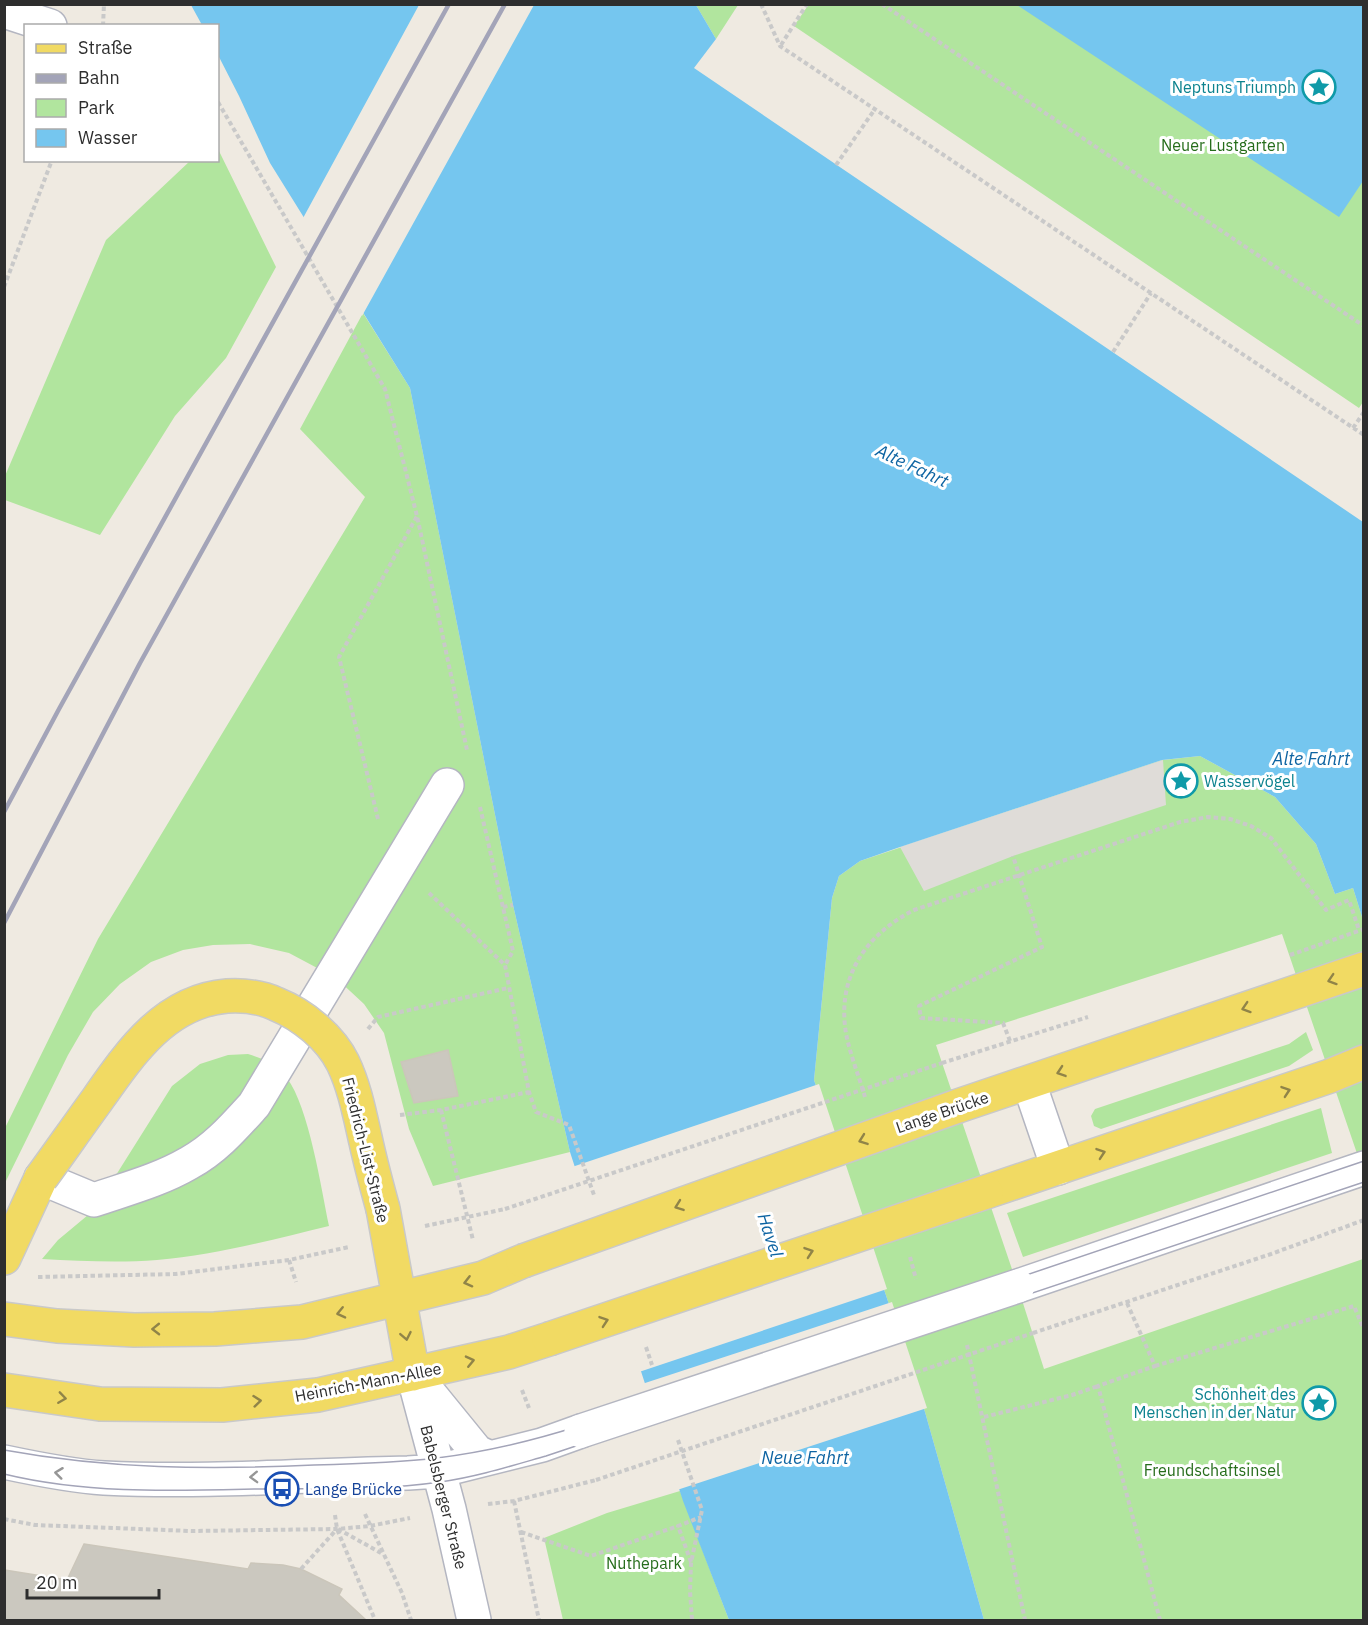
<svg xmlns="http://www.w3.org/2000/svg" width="1368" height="1625" font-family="'IBM Plex Sans',sans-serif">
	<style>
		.green { fill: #b1e59e }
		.plaza { fill: #dfdcd8 }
		.water { fill: #75c6ef }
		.pier { fill: #efeae1 }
		.building { fill: #cbc8bf; stroke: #cbc6ba; stroke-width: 1.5 }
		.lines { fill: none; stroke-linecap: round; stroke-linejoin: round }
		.minor-casing { stroke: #b4b6c1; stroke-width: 36 }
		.major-casing { stroke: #c9c9c9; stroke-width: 36 }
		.path { stroke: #c9c9c9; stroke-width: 4; stroke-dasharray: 4.5 3; stroke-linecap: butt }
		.minor { stroke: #fff; stroke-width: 33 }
		.major { stroke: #f1da63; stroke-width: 33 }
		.tram { stroke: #a3a4b8; stroke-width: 1.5 }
		.rail { stroke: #a3a4b8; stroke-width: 4.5 }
		.minor-bridge-casing { stroke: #b4b6c1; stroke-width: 36; stroke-linecap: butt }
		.major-bridge-casing { stroke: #c9c9c9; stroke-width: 36; stroke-linecap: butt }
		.path-bridge { stroke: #c9c9c9; stroke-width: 4; stroke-dasharray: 4.5 3; stroke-linecap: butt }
		.minor-bridge { stroke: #fff; stroke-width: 33 }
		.major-bridge { stroke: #f1da63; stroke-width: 33 }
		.oneway { stroke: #908448 }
		.oneway2 { stroke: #969696 }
		.labels { text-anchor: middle; stroke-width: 6; stroke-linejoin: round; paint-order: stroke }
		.culture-label { font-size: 16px; fill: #0d838f; stroke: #fff; text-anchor: end }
		.park-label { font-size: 16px; fill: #266d1b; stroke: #fff }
		.street-label { font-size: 16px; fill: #2e2e2e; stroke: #fff }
		.transit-label { font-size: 16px; fill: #164399; stroke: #fff; text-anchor: start }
		.water-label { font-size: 18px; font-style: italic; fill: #0e64a2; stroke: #fff }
	</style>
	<rect width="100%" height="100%" fill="#efeae1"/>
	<path class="green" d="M 809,4 L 1363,5 L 1363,402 L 1359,408 L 794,26 Z
		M 696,5 L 738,5 L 716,39 Z
		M 218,149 L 276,267 L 226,358 L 175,416 L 100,535 L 5,500 L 5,476 L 106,240 L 190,161 L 218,160 Z
		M 363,313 L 410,388 L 513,905 L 570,1152 L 433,1186 L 409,1129 L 384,1033 L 364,1004 L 336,978 L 289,953 L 250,944 L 213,945 L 183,950 L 151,962 L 120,984 L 93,1012 L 68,1055 L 5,1183 L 5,1128 L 98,939 L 365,497 L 300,429 Z
		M 1200,756 L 1275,797 L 1316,844 L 1335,894 L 1353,888 L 1363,920 L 1363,1171 L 1282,934 L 936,1045 L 1015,1278 L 1044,1369 L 1363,1259 L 1363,1620 L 984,1620 L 925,1412 L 814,1080 L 832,898 L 839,876 L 860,861 L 1163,760 Z
		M 1306,1032 L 1313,1050 L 1289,1066 L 1101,1129 L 1094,1126 L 1091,1116 L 1095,1109 L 1289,1044 Z
		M 248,1054 C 264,1059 277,1064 287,1078 C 309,1108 321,1187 329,1226 C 272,1240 215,1255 157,1260 C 119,1263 80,1261 42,1259 L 58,1240 L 94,1210 L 172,1086 L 200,1064 L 228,1055 Z
		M 1321,1108 L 1332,1153 L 1023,1257 L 1007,1213 Z
		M 680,1491 L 729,1620 L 563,1620 L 544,1538 L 607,1513 Z"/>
	<path class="plaza" d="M 1163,760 L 1166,805 L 1013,856 L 924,891 L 900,847 Z"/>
	<path class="water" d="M 191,5 L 696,5 L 716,39 L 694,68 L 1363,522 L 1363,920 L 1353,888 L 1335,894 L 1316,844 L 1275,797 L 1200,756 L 1162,760 L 900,847 L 860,861 L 839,876 L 832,898 L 814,1080 L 925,1412 L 984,1620 L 729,1620 L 683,1501 L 570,1152 L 513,905 L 410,388 L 270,163 L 239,96 L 218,55 L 218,26 L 202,25 Z
		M 1017,5 L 1363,5 L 1363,181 L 1339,217 Z"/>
	<path class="pier" d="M 419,5 L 534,5 L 362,316 L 302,220 Z
		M 819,1084 L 887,1289 L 639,1372 L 572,1167 Z
		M 892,1302 L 927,1408 L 677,1490 L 642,1384 Z"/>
	<path class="building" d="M 448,1050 L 458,1096 L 414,1103 L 401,1062 Z
		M 84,1544 L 248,1569 L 251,1563 L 283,1565 L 301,1569 L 342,1589 L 339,1595 L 366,1620 L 4,1620 L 4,1570 L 67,1580 Z"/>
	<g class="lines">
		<g class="minor-casing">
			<path id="minor" d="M 4,11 L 50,26
				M 1029,1083 L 1058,1168
				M 41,1178 L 94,1200 C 126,1189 160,1180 189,1163 C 215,1149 234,1127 254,1105 L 447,785
				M 1018,1286 L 1364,1168
				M 413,1374 L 449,1509 L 474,1620
				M 420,1382 L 477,1452 L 488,1457
				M 4,1462 C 37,1469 71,1476 104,1478 C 205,1483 307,1475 408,1473 L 438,1471 L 542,1445 L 581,1431"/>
		</g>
		<g class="major-casing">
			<path id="major" d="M 958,1106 L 1364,969
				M 986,1192 L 1330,1076 L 1364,1062
				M 383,1209 L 413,1374
				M 4,1258 L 41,1178
				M 4,1319 L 57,1326 L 134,1330 L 215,1329 L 302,1322 L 483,1278 L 523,1261
				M 4,1390 L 100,1404 L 222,1405 L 318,1395 L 509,1352 L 549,1339"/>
		</g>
		<path class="path" d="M 761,4 L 780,46 L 1364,435
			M 882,4 L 1364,326
			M 103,26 L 104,4
			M 781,45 L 807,4
			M 218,102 L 385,389 L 417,516 L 467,750
			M 836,165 L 875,109
			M 4,287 L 52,160
			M 1113,352 L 1151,293
			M 1353,428 L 1364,412
			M 480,807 L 513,951 L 505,965
			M 378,819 L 339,657 L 417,516
			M 429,893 L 505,965 L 529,1092 L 536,1112 L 569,1125 L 594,1195
			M 503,907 L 513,905
			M 368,1029 L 378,1017 L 508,988
			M 1010,1041 L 1003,1023 L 921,1018 L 919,1006 L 1042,947 L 1013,856
			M 942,1063 L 1088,1017
			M 865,1097 C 859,1076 847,1047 845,1026 C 839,972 869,933 914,910 L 1180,822 L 1208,817 L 1230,819 L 1251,826 L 1271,838 L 1326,910 L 1349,900 L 1359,930
			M 441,1110 L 473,1240
			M 400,1115 L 441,1110 L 529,1092
			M 425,1226 L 505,1209
			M 910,1257 L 916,1279
			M 289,1260 L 296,1282
			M 38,1277 L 176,1274 L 289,1260 L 349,1247
			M 1127,1303 L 1155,1366 L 1098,1386 L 1160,1620
			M 1033,1333 L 1271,1254 L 1364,1220
			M 967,1345 L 1025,1620
			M 646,1347 L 652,1365
			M 1155,1366 L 1354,1306 L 1364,1330
			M 522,1390 L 529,1408
			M 984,1417 L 1072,1395 L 1098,1386
			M 678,1440 L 702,1510 L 691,1563 L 690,1591 L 692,1620
			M 514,1501 L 539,1620
			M 488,1504 L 514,1501 L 596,1480
			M 365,1514 L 402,1593 L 411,1620
			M 335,1515 L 337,1529 L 375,1620
			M 4,1519 L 35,1525 L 191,1531 L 337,1529 L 370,1526 L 410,1518
			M 338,1529 L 381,1553
			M 521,1532 L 591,1556 L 678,1526
			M 691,1562 L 678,1526 L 701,1517
			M 301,1569 L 337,1529"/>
		<use href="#minor" class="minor"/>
		<use href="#major" class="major"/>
		<path class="tram" d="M 4,1450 C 108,1469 209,1470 314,1465 C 355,1464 396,1463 437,1458 C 485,1452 532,1441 579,1426 L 1364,1161
			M 4,1474 C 86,1494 171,1491 254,1489 C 316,1488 378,1491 440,1482 C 476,1477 511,1466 546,1456 L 1364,1182"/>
		<path class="rail" d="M 4,812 L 59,709 L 449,4
			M 4,923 L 140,663 L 505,4"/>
		<g class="minor-bridge-casing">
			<path id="minor-bridge" d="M 581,1431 L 1018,1286"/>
		</g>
		<g class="major-bridge-casing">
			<path id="major-bridge" d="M 41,1178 C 60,1152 78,1126 97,1100 C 130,1053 165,1001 227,996 C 244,995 261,997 276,1004 C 303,1015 330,1037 343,1063 C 355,1088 360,1116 366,1142 C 371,1165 377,1187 383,1209
				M 523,1261 L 958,1106
				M 549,1339 L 986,1192"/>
		</g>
		<path class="path-bridge" d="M 1290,955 L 1364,929
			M 505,1209 L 942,1063
			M 596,1480 L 1033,1333"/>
		<use href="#minor-bridge" class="minor-bridge"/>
		<use href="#major-bridge" class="major-bridge"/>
	</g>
	<defs><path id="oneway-chevron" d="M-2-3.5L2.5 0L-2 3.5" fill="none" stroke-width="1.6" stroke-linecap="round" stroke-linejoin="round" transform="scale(1.5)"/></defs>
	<g class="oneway">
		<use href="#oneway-chevron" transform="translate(1332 980) rotate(162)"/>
		<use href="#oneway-chevron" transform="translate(1246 1008) rotate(162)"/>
		<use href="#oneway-chevron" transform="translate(1061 1072) rotate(161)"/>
		<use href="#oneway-chevron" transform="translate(1286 1091) rotate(-19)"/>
		<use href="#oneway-chevron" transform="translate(863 1140) rotate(160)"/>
		<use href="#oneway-chevron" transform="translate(1101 1153) rotate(-19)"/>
		<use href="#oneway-chevron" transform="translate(679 1206) rotate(160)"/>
		<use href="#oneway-chevron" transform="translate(809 1252) rotate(-19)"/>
		<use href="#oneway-chevron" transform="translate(468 1282) rotate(166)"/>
		<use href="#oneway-chevron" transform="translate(341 1313) rotate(167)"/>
		<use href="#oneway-chevron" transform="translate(604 1321) rotate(-19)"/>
		<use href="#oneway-chevron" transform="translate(156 1329) rotate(179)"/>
		<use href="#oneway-chevron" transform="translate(406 1336) rotate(79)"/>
		<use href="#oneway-chevron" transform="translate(470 1361) rotate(-13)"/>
		<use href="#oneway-chevron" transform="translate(62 1398) rotate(8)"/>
		<use href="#oneway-chevron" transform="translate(257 1401) rotate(-6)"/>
	</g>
	<g class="oneway2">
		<use href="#oneway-chevron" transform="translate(59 1473) rotate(-173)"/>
		<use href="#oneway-chevron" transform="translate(254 1477) rotate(178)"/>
	</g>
	<defs>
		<g id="sight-ring" transform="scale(1.725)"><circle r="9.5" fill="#fff" stroke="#0f9aa8" stroke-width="1.5"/><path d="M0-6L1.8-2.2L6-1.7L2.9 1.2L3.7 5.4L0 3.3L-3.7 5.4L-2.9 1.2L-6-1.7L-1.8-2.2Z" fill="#0f9aa8"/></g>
		<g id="bus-ring" transform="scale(1.725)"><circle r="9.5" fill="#fff" stroke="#1a4fb4" stroke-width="1.5"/><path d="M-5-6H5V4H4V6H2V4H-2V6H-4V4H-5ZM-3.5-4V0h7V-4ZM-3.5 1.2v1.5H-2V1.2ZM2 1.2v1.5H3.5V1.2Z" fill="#1a4fb4"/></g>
	</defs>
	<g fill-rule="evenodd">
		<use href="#sight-ring" x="1319" y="87"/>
		<use href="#sight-ring" x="1181" y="781"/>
		<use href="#sight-ring" x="1319" y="1403"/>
		<use href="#bus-ring" x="282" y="1489"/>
	</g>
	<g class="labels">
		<g class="culture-label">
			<text x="1296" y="93">Neptuns Triumph</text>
			<text x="1204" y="787" text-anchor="start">Wasservögel</text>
			<text x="1296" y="1400">Schönheit des<tspan x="1296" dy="18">Menschen in der Natur</tspan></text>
		</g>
		<g class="park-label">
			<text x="1223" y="151">Neuer Lustgarten</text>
			<text x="1212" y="1476">Freundschaftsinsel</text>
			<text x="644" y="1569">Nuthepark</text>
		</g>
		<g class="street-label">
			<text transform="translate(942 1112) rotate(-19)" y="6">Lange Brücke</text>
			<text transform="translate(366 1150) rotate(76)" y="6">Friedrich-List-Straße</text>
			<text transform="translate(368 1382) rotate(-11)" y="6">Heinrich-Mann-Allee</text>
			<text transform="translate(444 1497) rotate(76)" y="6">Babelsberger Straße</text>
		</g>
		<g class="transit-label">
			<text x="305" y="1495">Lange Brücke</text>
		</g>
		<g class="water-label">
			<text transform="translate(912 466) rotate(25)" y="6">Alte Fahrt</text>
			<text x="1311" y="765">Alte Fahrt</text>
			<text transform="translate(770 1235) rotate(72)" y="6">Havel</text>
			<text x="805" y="1464">Neue Fahrt</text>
		</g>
	</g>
	<rect width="1368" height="1625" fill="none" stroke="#2e2e2e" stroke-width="12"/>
	<rect x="24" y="24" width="195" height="138" fill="#ffffff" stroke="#ababab" stroke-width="1.5"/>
	<rect x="36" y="44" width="30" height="9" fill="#f1da63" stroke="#ababab" stroke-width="1.5"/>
	<text x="78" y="54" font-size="18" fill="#2e2e2e">Straße</text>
	<rect x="36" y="74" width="30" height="9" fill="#a3a4b8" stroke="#ababab" stroke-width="1.5"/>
	<text x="78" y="84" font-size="18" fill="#2e2e2e">Bahn</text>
	<rect x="36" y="99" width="30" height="18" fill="#b1e59e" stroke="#ababab" stroke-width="1.5"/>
	<text x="78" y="114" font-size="18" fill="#2e2e2e">Park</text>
	<rect x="36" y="129" width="30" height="18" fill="#75c6ef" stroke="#ababab" stroke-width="1.5"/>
	<text x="78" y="144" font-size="18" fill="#2e2e2e">Wasser</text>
	<path d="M27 1589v9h132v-9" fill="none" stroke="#2e2e2e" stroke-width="3"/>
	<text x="36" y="1589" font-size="18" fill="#2e2e2e" stroke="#ffffff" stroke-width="4.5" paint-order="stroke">20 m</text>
</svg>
